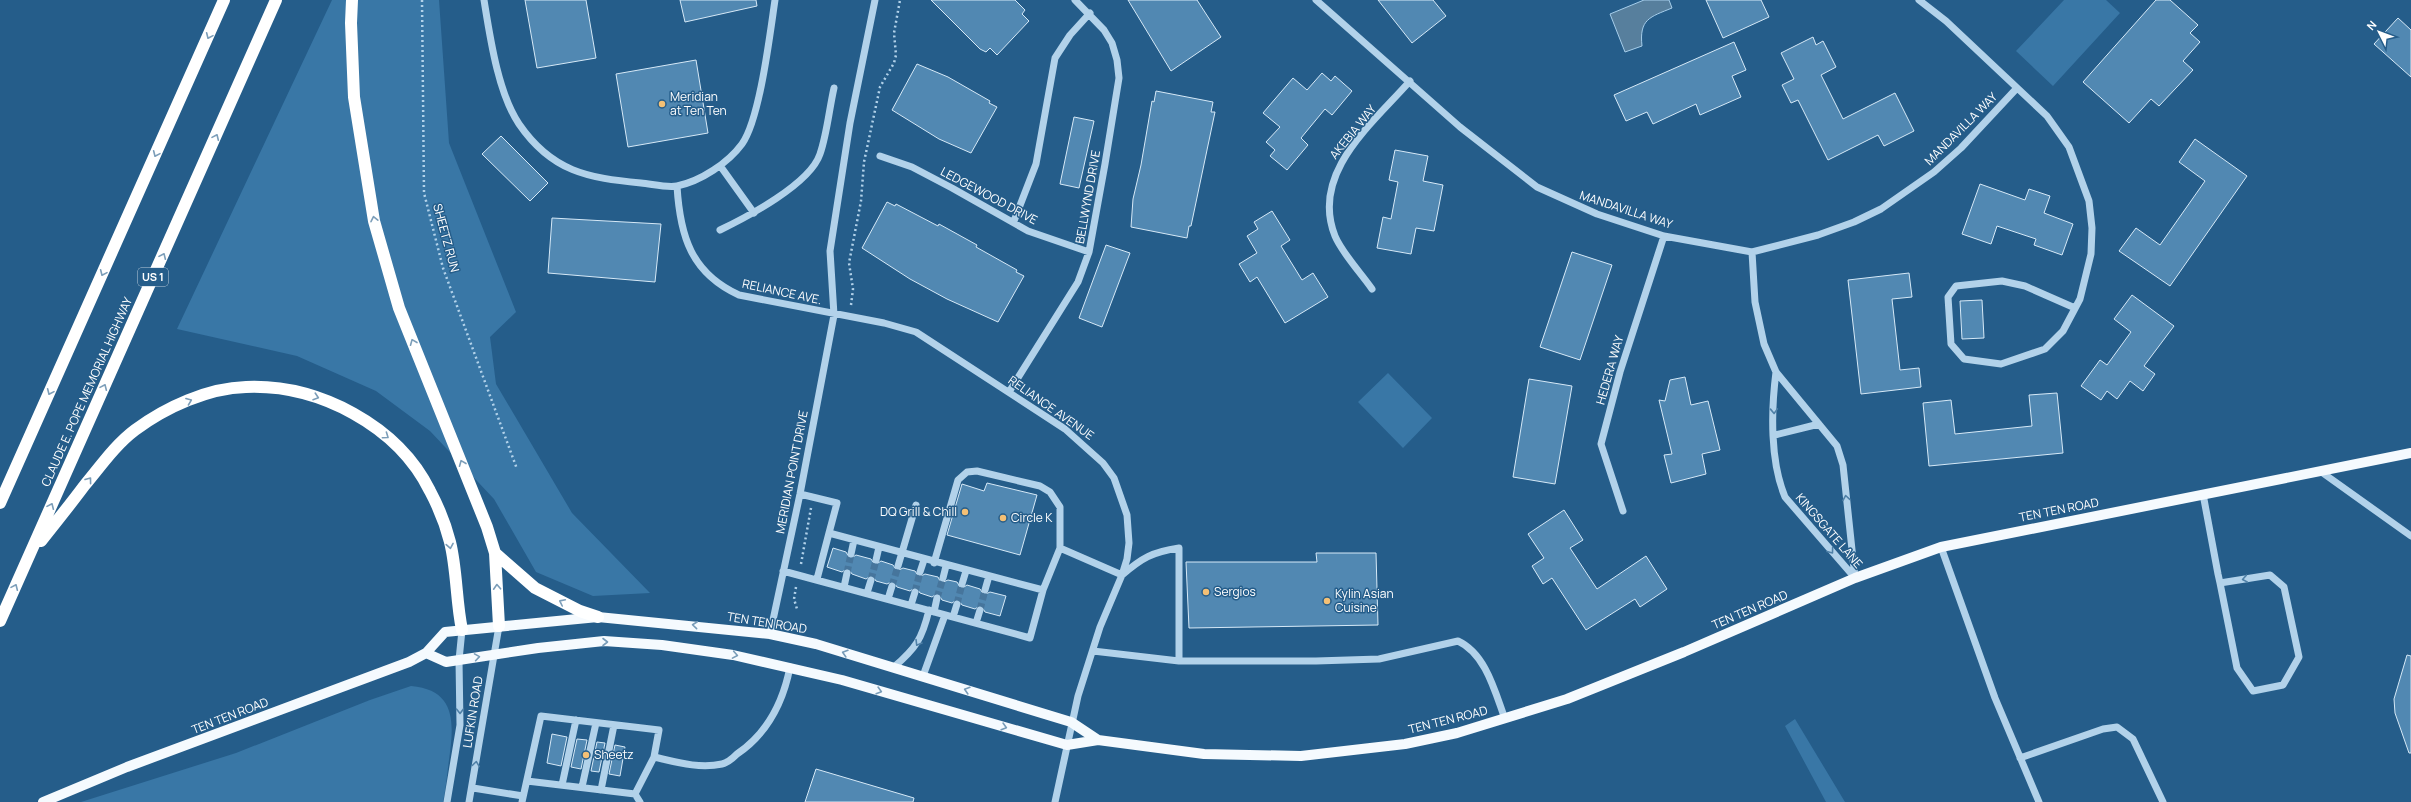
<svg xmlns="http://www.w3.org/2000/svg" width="2411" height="802" font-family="Manrope,sans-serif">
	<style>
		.green { fill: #3977a6 }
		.water { fill: #577f9d; stroke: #a6ceeb }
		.building { fill: #5188b2; stroke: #d6e9f7 }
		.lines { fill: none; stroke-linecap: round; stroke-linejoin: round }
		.minor-tunnel { stroke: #46759c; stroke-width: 7; stroke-dasharray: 7 3.5; stroke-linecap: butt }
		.path { stroke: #b2d2ea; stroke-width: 2.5; stroke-dasharray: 2 3; stroke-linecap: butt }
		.minor { stroke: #b2d2ea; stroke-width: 7 }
		.major { stroke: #f5fafe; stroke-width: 10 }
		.highway { stroke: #fff; stroke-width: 12 }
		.oneway { stroke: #7c9eb9 }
		.oneway2 { stroke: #4f80a7 }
		.oneway3 { stroke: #789cb8 }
		.poi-dot { fill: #f4c075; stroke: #255d8a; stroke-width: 1.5 }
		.labels { text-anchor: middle; stroke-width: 3; stroke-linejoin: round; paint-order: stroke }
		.shield { fill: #255d8a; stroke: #becedc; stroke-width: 1 }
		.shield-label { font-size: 11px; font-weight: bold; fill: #fff }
		.poi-label { font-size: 12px; fill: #fff; stroke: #255d8a; text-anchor: start }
		.street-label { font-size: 12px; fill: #fff; stroke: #255d8a }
	</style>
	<rect width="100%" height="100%" fill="#255d8a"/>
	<path class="green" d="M 332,0 L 439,0 L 449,143 L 516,312 L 490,337 L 496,384 L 572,513 L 650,593 L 593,596 L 536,572 L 494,499 L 430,431 L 376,391 L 297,356 L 177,329 Z
		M 2064,0 L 2106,0 L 2120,13 L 2053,86 L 2016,51 Z
		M 1388,373 L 1432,418 L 1403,448 L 1358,402 Z
		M 411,686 C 457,690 454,724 449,760 C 447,774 446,788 443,802 L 81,802 L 236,753 L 370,700 Z
		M 1795,719 L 1845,802 L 1826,802 L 1785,726 Z"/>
	<path class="water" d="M 1644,0 L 1669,0 L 1672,8 C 1650,17 1639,19 1642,46 L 1625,52 L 1610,14 Z"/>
	<path class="building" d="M 525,0 L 586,0 L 596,58 L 537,68 Z
		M 680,0 L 756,0 L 757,6 L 685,22 Z
		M 931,0 L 1015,0 L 1025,10 L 1022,14 L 1029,21 L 997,55 L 990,48 L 986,52 L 980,49 Z
		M 1128,0 L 1197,0 L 1221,37 L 1171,71 Z
		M 1378,0 L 1433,0 L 1446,16 L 1412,43 Z
		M 1706,0 L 1761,0 L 1769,17 L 1723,38 Z
		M 2156,0 L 2170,0 L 2198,25 L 2190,33 L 2200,42 L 2183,61 L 2193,70 L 2159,106 L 2151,99 L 2129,123 L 2083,82 Z
		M 2398,18 L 2411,30 L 2411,77 L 2374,44 Z
		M 1813,37 L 1816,45 L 1823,41 L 1836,67 L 1821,75 L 1843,119 L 1895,93 L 1914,131 L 1884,146 L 1878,135 L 1828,160 L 1798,100 L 1791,103 L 1782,85 L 1794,79 L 1781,53 Z
		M 1734,42 L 1746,70 L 1732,76 L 1741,97 L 1700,115 L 1696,104 L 1653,124 L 1647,112 L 1626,121 L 1614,95 Z
		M 696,60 L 708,133 L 628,147 L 616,74 Z
		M 917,64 L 948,77 L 990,101 L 989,103 L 997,107 L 971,153 L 939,139 L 892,110 Z
		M 1322,73 L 1331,81 L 1335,76 L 1352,91 L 1332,115 L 1325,109 L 1301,138 L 1308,145 L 1287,170 L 1270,156 L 1275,150 L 1266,142 L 1280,127 L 1263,113 L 1293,78 L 1307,90 Z
		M 1156,91 L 1213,102 L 1211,112 L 1215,112 L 1191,226 L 1189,226 L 1187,238 L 1131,227 L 1133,199 L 1141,165 L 1152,101 L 1154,102 Z
		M 1074,117 L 1094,121 L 1079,188 L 1060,184 Z
		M 501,136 L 548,183 L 530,201 L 482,154 Z
		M 2195,139 L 2247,176 L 2170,286 L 2119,251 L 2136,228 L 2160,245 L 2205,181 L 2179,162 Z
		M 1395,150 L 1428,156 L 1423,181 L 1443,185 L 1434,231 L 1416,228 L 1411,254 L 1377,248 L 1383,217 L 1391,219 L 1398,182 L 1389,180 Z
		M 1980,184 L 2025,200 L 2029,189 L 2050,196 L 2044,213 L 2073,224 L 2062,255 L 2034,245 L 2036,239 L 1997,226 L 1991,244 L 1962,234 Z
		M 887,202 L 895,206 L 896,204 L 938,226 L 939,224 L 977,245 L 976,247 L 1017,270 L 1016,272 L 1024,276 L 998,322 L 947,299 L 910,279 L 862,248 Z
		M 1272,211 L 1290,240 L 1281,246 L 1302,280 L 1313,273 L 1328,297 L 1285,323 L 1257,277 L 1250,282 L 1239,264 L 1257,253 L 1247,236 L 1258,229 L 1254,222 Z
		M 552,218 L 661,224 L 655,282 L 548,273 Z
		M 1106,245 L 1130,253 L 1102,327 L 1079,318 Z
		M 1572,252 L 1612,265 L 1580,360 L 1540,347 Z
		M 1909,273 L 1912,297 L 1892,299 L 1900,370 L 1919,368 L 1921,387 L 1861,394 L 1848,280 Z
		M 2132,295 L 2174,326 L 2144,366 L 2155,374 L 2143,391 L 2130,381 L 2117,399 L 2107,391 L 2101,400 L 2081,386 L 2100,360 L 2107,365 L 2131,332 L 2114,319 Z
		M 1982,300 L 1984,338 L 1962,339 L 1960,301 Z
		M 1685,377 L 1691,405 L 1708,401 L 1720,450 L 1702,454 L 1706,474 L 1671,483 L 1664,455 L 1672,454 L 1659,400 L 1665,401 L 1670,380 Z
		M 1529,379 L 1572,386 L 1555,484 L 1513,477 Z
		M 2057,393 L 2063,453 L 1929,466 L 1923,403 L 1951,400 L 1955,434 L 2032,426 L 2029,395 Z
		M 987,483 L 1037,495 L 1020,555 L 947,535 L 962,484 L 984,491 Z
		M 1564,510 L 1583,540 L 1570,548 L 1597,589 L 1646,556 L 1667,589 L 1640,607 L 1635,599 L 1586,630 L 1552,578 L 1543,584 L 1532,566 L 1544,558 L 1528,534 Z
		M 833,548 L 846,552 L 850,559 L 856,555 L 871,559 L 875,565 L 881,561 L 893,565 L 897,571 L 903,568 L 915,571 L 919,577 L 925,574 L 938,577 L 941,583 L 948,580 L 957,582 L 961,589 L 967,585 L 980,589 L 984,595 L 990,592 L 1006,596 L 1000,616 L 985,612 L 981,605 L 975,609 L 962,605 L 958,599 L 952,603 L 942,600 L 938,593 L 932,597 L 920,593 L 916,587 L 910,591 L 897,587 L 893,581 L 887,584 L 876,581 L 872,575 L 866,579 L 852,574 L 848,568 L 842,572 L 827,567 Z
		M 1316,553 L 1376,553 L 1378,625 L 1189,628 L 1186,562 L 1317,562 Z
		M 2407,655 L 2411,656 L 2411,753 L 2409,753 L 2395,713 L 2394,699 Z
		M 552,734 L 567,737 L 561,766 L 547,763 Z
		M 577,739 L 587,740 L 581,769 L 571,767 Z
		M 597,742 L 605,743 L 599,772 L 591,771 Z
		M 615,745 L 625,747 L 620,776 L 609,774 Z
		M 816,769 L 914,798 L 913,802 L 805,802 Z"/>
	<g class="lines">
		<path class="minor-tunnel" d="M 847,573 L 851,554
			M 871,580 L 876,560
			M 892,586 L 898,566
			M 915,592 L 920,572
			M 937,598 L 943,578
			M 957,604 L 962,584
			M 980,610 L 985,590"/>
		<path class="path" d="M 422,0 L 424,193 L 443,268 L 517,469
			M 851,305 L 853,289 L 849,263 L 861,201 L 864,162 L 880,87 L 894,63 L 896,55 L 894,33 L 900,0
			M 801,564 L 811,508
			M 796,587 L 794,599 L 797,609"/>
		<path class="minor" d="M 484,0 C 490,37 498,93 519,124 C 552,172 588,178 641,183 C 652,184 667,188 677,186 C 701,181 728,163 742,144 C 760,119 770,33 775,0
			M 1316,0 L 1460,127 L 1537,187 L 1597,214 L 1664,236 L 1752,252 L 1818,235 L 1854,222 L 1881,209 L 1934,172 L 1961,148 L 2017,88
			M 1919,0 L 1946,21 L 2047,116 L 2069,147 L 2089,201 L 2092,228 L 2091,254 L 2080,299 L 2063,331 L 2045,349 L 2001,364 L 1964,359 L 1951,344 L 1948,297 L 1956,286 L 2002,281 L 2025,286 L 2075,308
			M 880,156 L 912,167 L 952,188 L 1028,231 L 1089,252
			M 721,167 L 754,213
			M 677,186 C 680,236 691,273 739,295 L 884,323 L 916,332 L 1065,429 L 1103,463 L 1114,478 L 1127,515 L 1129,543 L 1127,559 L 1122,575 L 1100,627 L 1078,696 L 1055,802
			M 1014,221 L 1036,164 L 1055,58 L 1070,35 L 1090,13
			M 720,230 C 747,217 810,184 820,154 C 827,134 829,110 834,88
			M 1752,252 L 1755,302 L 1764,344 L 1776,372 L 1837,446 L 1843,465 L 1855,578
			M 1372,289 C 1361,273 1342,253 1335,236 C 1310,173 1372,124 1410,81
			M 1776,372 C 1771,411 1770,461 1785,497 L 1855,578
			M 1009,392 L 1078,282 L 1089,252 L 1105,164 L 1119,78 L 1117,60 L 1112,43 L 1104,30 L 1075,0
			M 1775,435 L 1819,424
			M 2320,471 L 2411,536
			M 800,494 L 837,503 L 829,533
			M 2203,494 L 2218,574 L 2220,583 L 2237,668 L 2253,691 L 2283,685 L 2299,657 L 2284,587 L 2270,575 L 2220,583
			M 1623,511 L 1601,444 L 1620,372 L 1664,236
			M 1941,547 L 1995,698 L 2039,802
			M 1060,548 L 1122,575 C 1142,558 1152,552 1179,548 L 1179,661
			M 851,554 L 854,540
			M 876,560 L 879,547
			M 898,566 L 916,505
			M 783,571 L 1030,638 L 1043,590 L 1060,548 L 1060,507 L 1050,492 L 1040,486 L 977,471 L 967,472 L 958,480 L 934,563
			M 920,572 L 924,560
			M 943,578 L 946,566
			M 817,579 L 829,533 L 1043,590
			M 962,584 L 966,571
			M 844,587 L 847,573
			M 985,590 L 989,576
			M 867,593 L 871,580
			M 888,599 L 892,586
			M 911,605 L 915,592
			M 934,612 L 937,598
			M 953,617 L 957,604
			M 976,623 L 980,610
			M 770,634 L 800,494 L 834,315 L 830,251 L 850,123 L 875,0
			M 1093,651 L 1179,661 L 1316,661 L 1379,659 L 1458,641 C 1486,654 1495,692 1505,719
			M 894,667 C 916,648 922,639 929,610
			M 923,676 L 945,615
			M 654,757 C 676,762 699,769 722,764 C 727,763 733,758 737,754 C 768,733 783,703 790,667
			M 2020,758 L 2103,729 L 2117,727 L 2133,739 L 2163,802
			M 562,785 L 576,720
			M 582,787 L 596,723
			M 473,788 L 523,796
			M 601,790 L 614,725
			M 635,794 L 640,802
			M 447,802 L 460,725 L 459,660 L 462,630
			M 469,802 L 499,626
			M 522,802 L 541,716 L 659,730 L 654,757 L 635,794 L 527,781"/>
		<path class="major" d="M 426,653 L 446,662 L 538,648 L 604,641 L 662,645 L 733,655 L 842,680 L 1067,745 L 1098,740 L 1204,754 L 1301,756 L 1405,744 L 1457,733 L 1567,699 L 1684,652 L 1855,578 L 1941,547 L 2411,453
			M 43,802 L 127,767 L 409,662 L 426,653 L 445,632 L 598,617 L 770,634 L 816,644 L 1071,722 L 1098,740"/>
		<path class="highway" d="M 352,0 L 351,23 L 354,97 L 374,221 L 399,308 L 487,527 L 495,553 L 499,626
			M 0,503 L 224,0
			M 41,541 C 55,523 70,505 84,486 C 100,467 115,445 135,430 C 166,407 208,388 246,387 C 319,384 398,426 430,491 C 438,506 446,526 450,542 C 457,570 456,601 462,630
			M 495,553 L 535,588 L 580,611 L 598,617
			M 0,621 L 276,0"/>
	</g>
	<defs><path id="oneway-chevron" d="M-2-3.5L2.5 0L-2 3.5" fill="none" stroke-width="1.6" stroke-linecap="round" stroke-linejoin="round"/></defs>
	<g class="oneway">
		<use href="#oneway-chevron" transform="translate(209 36) rotate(114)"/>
		<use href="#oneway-chevron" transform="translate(216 137) rotate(-66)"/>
		<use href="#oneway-chevron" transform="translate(156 154) rotate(114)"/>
		<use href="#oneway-chevron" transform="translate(374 219) rotate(-102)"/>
		<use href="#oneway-chevron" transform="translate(163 256) rotate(-66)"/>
		<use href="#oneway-chevron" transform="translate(103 273) rotate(114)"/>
		<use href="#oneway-chevron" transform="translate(413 342) rotate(-112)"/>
		<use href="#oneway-chevron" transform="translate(104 387) rotate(-66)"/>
		<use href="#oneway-chevron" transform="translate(50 392) rotate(114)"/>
		<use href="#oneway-chevron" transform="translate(316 397) rotate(18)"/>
		<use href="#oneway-chevron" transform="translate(189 401) rotate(-21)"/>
		<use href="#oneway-chevron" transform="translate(386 436) rotate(35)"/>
		<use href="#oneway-chevron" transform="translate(462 463) rotate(-112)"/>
		<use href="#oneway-chevron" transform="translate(89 480) rotate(-53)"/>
		<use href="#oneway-chevron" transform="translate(51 506) rotate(-66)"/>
		<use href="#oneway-chevron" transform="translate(450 546) rotate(80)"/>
		<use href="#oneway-chevron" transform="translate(15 587) rotate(-66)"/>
		<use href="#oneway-chevron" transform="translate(497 587) rotate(-93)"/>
		<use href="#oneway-chevron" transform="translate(562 602) rotate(-154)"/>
	</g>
	<g class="oneway2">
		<use href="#oneway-chevron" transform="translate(1774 411) rotate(88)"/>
		<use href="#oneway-chevron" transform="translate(1846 498) rotate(-99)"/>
		<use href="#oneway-chevron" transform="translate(1831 551) rotate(54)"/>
		<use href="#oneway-chevron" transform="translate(2245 579) rotate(170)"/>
		<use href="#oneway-chevron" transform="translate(918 643) rotate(121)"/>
		<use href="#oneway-chevron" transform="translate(460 711) rotate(89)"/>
		<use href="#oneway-chevron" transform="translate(476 764) rotate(-82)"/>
	</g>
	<g class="oneway3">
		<use href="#oneway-chevron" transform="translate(695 625) rotate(-174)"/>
		<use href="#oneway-chevron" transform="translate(605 642)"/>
		<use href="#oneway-chevron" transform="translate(845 653) rotate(-163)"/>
		<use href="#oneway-chevron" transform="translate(735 655) rotate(10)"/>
		<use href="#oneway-chevron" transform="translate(477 657) rotate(-9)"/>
		<use href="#oneway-chevron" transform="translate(967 690) rotate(-163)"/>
		<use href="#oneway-chevron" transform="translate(879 691) rotate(16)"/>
		<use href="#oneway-chevron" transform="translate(1004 727) rotate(16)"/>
	</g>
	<g class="poi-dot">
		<circle cx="662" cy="104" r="4"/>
		<circle cx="965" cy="512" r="4"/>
		<circle cx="1003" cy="518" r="4"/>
		<circle cx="1206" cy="592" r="4"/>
		<circle cx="1327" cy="601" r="4"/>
		<circle cx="586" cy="755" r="4"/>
	</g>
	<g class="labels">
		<rect class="shield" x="138" y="268" width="30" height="18" rx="3"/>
		<g class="shield-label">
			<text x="153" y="281">US 1</text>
		</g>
		<g class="poi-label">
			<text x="670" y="101">Meridian<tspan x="670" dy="14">at Ten Ten</tspan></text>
			<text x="957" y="516" text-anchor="end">DQ Grill &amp; Chill</text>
			<text x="1011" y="522">Circle K</text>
			<text x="1214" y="596">Sergios</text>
			<text x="1335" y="598">Kylin Asian<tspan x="1335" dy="14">Cuisine</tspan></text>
			<text x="594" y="759">Sheetz</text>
		</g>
		<g class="street-label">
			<text transform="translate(1961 129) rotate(-45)" y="4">MANDAVILLA WAY</text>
			<text transform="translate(1353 132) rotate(-51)" y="4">AKEBIA WAY</text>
			<text transform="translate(989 196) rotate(28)" y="4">LEDGEWOOD DRIVE</text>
			<text transform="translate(1088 197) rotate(-80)" y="4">BELLWYND DRIVE</text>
			<text transform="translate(1626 210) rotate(18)" y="4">MANDAVILLA WAY</text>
			<text transform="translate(446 238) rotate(75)" y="4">SHEETZ RUN</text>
			<text transform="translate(782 292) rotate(12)" y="4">RELIANCE AVE.</text>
			<text transform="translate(1610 370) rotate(-74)" y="4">HEDERA WAY</text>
			<text transform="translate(87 392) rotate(-66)" y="4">CLAUDE E. POPE MEMORIAL HIGHWAY</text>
			<text transform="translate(1051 408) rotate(35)" y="4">RELIANCE AVENUE</text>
			<text transform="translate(792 472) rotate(-79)" y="4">MERIDIAN POINT DRIVE</text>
			<text transform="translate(2059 510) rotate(-11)" y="4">TEN TEN ROAD</text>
			<text transform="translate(1829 531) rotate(49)" y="4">KINGSGATE LANE</text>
			<text transform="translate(1750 610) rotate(-23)" y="4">TEN TEN ROAD</text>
			<text transform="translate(767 623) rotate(9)" y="4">TEN TEN ROAD</text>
			<text transform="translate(473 712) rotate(-81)" y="4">LUFKIN ROAD</text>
			<text transform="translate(230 716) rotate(-21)" y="4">TEN TEN ROAD</text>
			<text transform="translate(1448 720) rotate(-14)" y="4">TEN TEN ROAD</text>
		</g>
	</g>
	<g transform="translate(2379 32) rotate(312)" stroke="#255d8a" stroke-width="3" paint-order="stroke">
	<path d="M0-3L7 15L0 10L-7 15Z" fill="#ffffff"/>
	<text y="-6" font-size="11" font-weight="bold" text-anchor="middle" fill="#ffffff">N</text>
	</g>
</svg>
